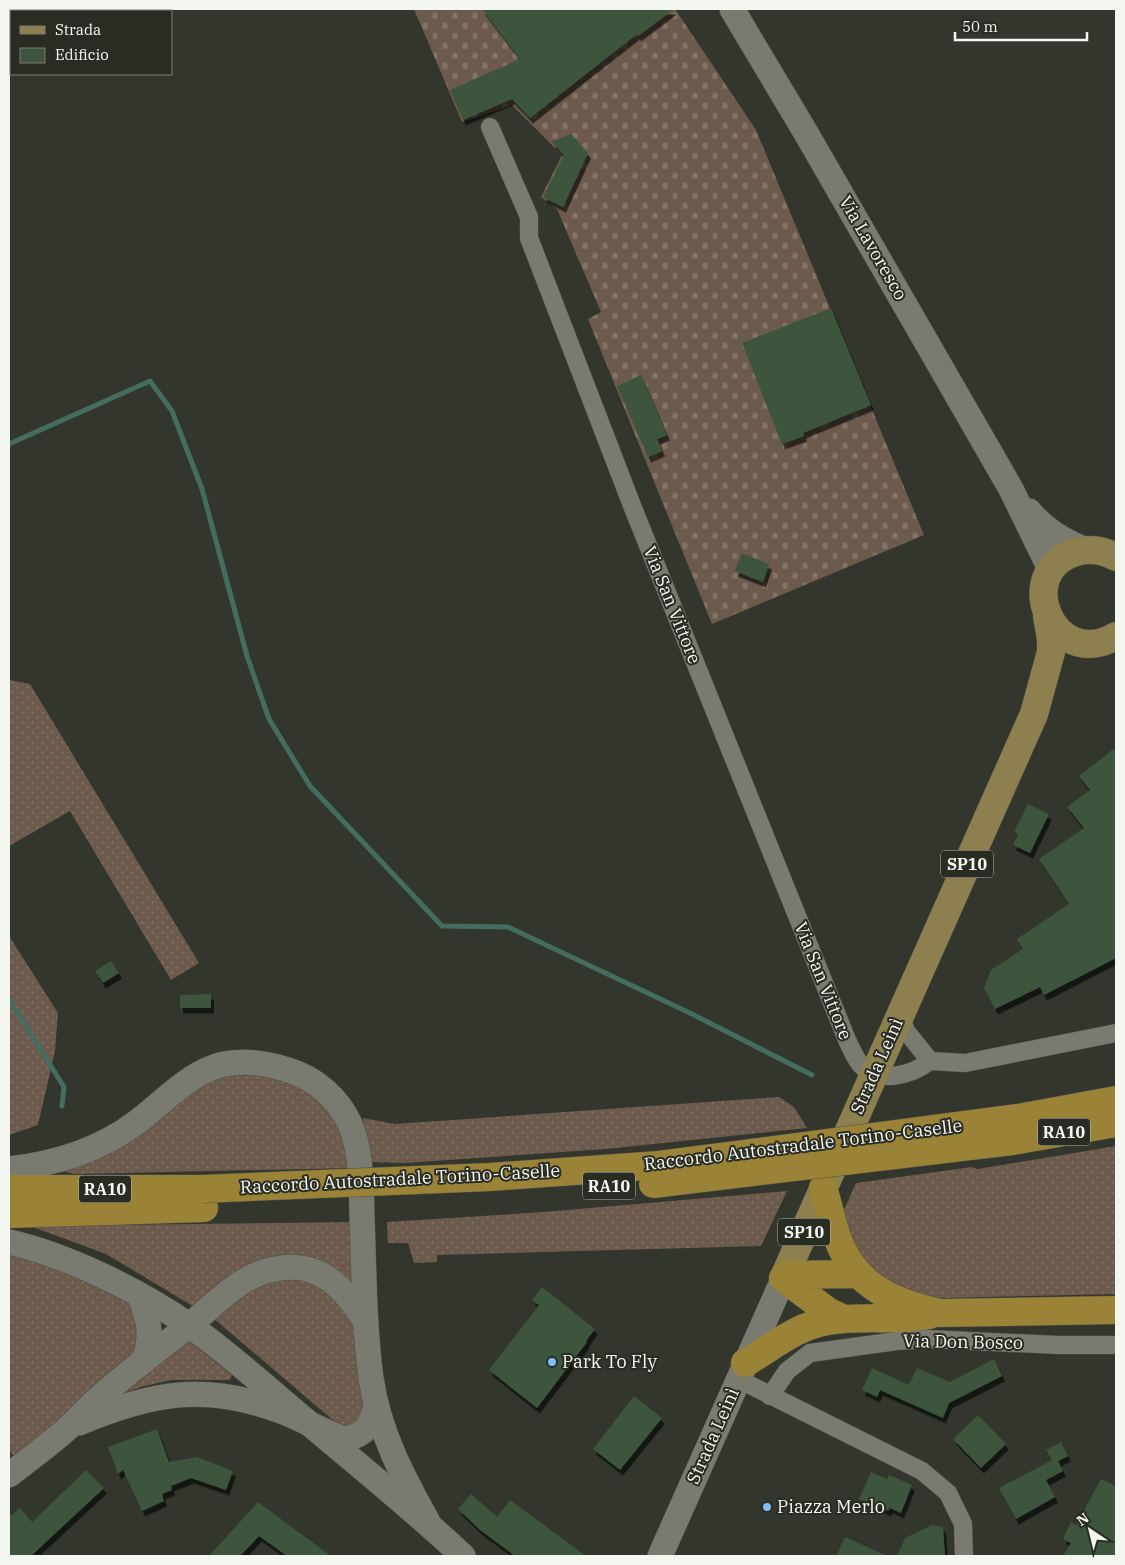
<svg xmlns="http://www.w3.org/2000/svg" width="1125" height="1565" font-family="'IBM Plex Serif',serif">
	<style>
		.grass { fill: url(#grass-dots) }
		.cemetery { fill: url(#cemetery-stones) }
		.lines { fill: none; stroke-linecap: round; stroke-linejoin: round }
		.stream { stroke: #446d5f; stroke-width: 5 }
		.building { fill: #3c553c; filter: url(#shadow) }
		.street-casing { stroke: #4f5149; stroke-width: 19 }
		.secondary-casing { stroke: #4f5149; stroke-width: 26 }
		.primary-casing { stroke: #4f5149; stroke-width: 29 }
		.highway-casing { stroke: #4f5149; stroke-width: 29 }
		.street { stroke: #797b71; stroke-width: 18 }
		.secondary { stroke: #797b71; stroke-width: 25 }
		.primary { stroke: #8d7f4e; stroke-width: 28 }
		.highway { stroke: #9a8236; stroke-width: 28 }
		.highway-bridge-casing { stroke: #4f5149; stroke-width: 29; stroke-linecap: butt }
		.highway-bridge { stroke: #9a8236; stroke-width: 28 }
		.poi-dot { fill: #81bdfa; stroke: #292c22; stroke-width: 2 }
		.labels { text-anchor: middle; stroke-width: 4; stroke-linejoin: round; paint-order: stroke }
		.shield { fill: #292c22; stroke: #b7b9b2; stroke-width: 1 }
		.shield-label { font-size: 16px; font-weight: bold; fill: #f4f6f0 }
		.street-label { font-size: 18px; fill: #f4f6f0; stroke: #292c22 }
		.poi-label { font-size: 18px; fill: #f4f6f0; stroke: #292c22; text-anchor: start }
	</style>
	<defs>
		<pattern id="grass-dots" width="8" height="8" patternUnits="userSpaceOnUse" patternTransform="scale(1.25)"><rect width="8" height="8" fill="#6c5b4c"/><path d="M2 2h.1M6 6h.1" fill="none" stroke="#827366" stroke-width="1.8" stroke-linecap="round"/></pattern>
		<pattern id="cemetery-stones" width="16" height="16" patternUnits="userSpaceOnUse" patternTransform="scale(1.25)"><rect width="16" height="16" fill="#6c5b4c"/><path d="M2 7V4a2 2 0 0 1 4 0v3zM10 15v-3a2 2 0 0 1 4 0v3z" fill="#827366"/></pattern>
		<filter id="shadow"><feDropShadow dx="3" dy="5.5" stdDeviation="0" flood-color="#0009"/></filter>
	</defs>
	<rect width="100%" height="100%" fill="#33362c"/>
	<path class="grass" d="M 9,680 L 30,684 L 199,963 L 171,980 L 70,811 L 9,846 Z
		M 9,936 L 58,1013 L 55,1051 L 38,1125 L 9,1135 Z
		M 260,1072 L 296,1082 L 326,1103 L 343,1129 L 353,1168 L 76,1174 L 61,1171 L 188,1093 L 228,1074 Z
		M 779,1097 L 794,1107 L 807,1128 L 606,1149 L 405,1163 L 369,1162 L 363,1118 L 395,1124 Z
		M 1116,1146 L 1116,1294 L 943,1298 L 906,1296 L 862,1270 L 842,1214 L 856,1183 L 972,1167 L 978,1169 Z
		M 787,1191 L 761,1246 L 437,1255 L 437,1262 L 414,1263 L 408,1243 L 388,1243 L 387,1222 L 544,1212 Z
		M 355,1222 L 358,1292 L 307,1261 L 196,1308 L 106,1254 L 30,1226 Z
		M 9,1249 L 24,1252 L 135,1304 L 142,1349 L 100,1387 L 14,1457 L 9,1449 Z
		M 276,1273 L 328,1285 L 358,1324 L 369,1409 L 351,1429 L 341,1427 L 212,1317 Z
		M 185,1338 L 232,1375 L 230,1380 L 171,1380 L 141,1387 L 113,1397 Z"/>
	<path class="cemetery" d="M 414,9 L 675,9 L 756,130 L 924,535 L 712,624 L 588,319 L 601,312 L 557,209 L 541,197 L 562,155 L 512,105 L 462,122 Z"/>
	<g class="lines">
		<path class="stream" d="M 9,444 L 150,381 L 172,411 L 202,489 L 247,656 L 269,719 L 310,786 L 442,926 L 508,927 L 690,1013 L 812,1075
			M 9,999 L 64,1087 L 62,1106"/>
	</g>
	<path class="building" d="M 482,9 L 674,9 L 638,36 L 637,34 L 530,118 L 512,99 L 463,120 L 450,90 L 520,59 Z
		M 571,134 L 588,153 L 563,207 L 543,197 L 564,155 L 552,142 Z
		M 831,308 L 871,405 L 803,433 L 804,436 L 782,444 L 742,343 Z
		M 641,375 L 667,435 L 657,439 L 662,451 L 648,457 L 617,386 Z
		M 742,553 L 769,564 L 763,582 L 735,571 Z
		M 1116,747 L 1116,958 L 1044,995 L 1040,987 L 995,1009 L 984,988 L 991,970 L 1023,949 L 1017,939 L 1069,904 L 1039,859 L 1084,828 L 1067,807 L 1090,790 L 1079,776 Z
		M 1028,804 L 1049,814 L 1030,853 L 1013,845 L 1018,834 L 1014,832 Z
		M 111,961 L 119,973 L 103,983 L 95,971 Z
		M 211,994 L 211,1008 L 180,1008 L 180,995 Z
		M 542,1287 L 595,1329 L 586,1341 L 587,1342 L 537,1408 L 489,1370 L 539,1305 L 532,1300 Z
		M 994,1359 L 1002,1376 L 949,1403 L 943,1418 L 880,1390 L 877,1397 L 862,1390 L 872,1368 L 909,1385 L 917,1368 L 950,1382 Z
		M 634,1396 L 662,1418 L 620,1470 L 593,1449 Z
		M 978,1415 L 1006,1444 L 981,1468 L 953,1439 Z
		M 157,1429 L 169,1462 L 197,1457 L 233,1471 L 226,1490 L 191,1478 L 171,1486 L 172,1490 L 162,1494 L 164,1501 L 142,1511 L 123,1470 L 118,1474 L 108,1447 Z
		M 1061,1442 L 1068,1456 L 1058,1461 L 1063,1471 L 1046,1480 L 1055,1497 L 1016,1519 L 999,1488 L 1052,1460 L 1046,1450 Z
		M 86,1470 L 104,1488 L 31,1556 L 9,1556 L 9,1517 L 20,1508 L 32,1522 Z
		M 871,1472 L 887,1479 L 889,1475 L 912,1485 L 901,1513 L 890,1508 L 888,1511 L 859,1499 Z
		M 1101,1479 L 1116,1486 L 1116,1556 L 1063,1556 L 1071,1543 L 1063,1539 L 1071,1522 L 1076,1525 Z
		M 471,1494 L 497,1517 L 510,1500 L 586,1556 L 515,1556 L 480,1530 L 458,1509 Z
		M 258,1502 L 331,1556 L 287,1556 L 259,1536 L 240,1556 L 209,1556 Z
		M 932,1525 L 943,1527 L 945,1556 L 897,1556 L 905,1538 Z
		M 845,1537 L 887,1556 L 836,1556 Z"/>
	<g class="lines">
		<g class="street-casing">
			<path id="street" d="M 490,127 L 529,217 L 529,238 L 633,508 L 847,1040 C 851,1048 855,1058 860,1064 C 878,1085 912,1075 930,1061
				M 900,1015 L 906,1031 L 930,1061 L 965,1063 L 1116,1033
				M 738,1379 L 922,1471 L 948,1493 L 963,1524 L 964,1556
				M 770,1396 L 787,1371 L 810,1353 L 897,1341 L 928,1339 L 1058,1345 L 1116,1345"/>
		</g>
		<g class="secondary-casing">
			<path id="secondary" d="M 732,9 L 806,133 L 1011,489 L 1051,571
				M 1029,511 C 1045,530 1062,540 1086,550
				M 9,1169 C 54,1164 100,1150 137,1122 C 164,1102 189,1072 224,1064 C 246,1060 267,1063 288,1070 C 315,1078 338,1098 350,1124 C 362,1153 361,1185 362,1216 C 364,1270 364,1325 371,1378 C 379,1433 403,1477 429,1524
				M 9,1242 C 67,1255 142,1292 190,1326 C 233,1356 271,1392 311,1425 C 362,1468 414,1510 463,1556
				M 140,1296 C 149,1321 153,1336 144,1361
				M 79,1423 C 151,1393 203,1383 278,1410 C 301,1418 321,1431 344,1439 C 365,1436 370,1426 376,1407
				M 9,1475 C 28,1460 49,1445 68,1428 C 79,1418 89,1406 101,1396 C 128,1372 158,1350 187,1327 C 214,1306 239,1275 275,1269 C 320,1260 344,1288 366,1322
				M 660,1556 L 785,1275"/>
		</g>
		<g class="primary-casing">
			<path id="primary" d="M 1116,557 C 1103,550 1090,548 1076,552 C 1012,570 1052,673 1116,636
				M 785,1275 L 1034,714 L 1051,652 L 1051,639 L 1047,616"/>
		</g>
		<g class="highway-casing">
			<path id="highway" d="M 1018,1118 L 1116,1100
				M 1012,1141 L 1116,1123
				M 823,1188 C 830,1208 833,1232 843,1251 C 862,1290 900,1304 940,1313 L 1116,1310
				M 9,1189 L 202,1189
				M 9,1214 L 204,1208
				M 785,1275 L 859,1274
				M 783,1278 L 829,1312 L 844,1319
				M 745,1363 C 771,1348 798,1325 828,1321 C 862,1315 895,1322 929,1315"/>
		</g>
		<use href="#street" class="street"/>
		<use href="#secondary" class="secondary"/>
		<use href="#primary" class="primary"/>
		<use href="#highway" class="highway"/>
		<g class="highway-bridge-casing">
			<path id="highway-bridge" d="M 653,1184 L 1012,1141
				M 202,1189 L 490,1177 L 659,1165 L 1018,1118"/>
		</g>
		<use href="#highway-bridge" class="highway-bridge"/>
	</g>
	<g class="poi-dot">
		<circle cx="552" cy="1362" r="5"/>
		<circle cx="767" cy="1507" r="5"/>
	</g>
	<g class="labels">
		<g class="shield">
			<rect x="941" y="850.5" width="52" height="27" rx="4"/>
			<rect x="1038" y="1118.5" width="52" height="27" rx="4"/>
			<rect x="583" y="1172.5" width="52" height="27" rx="4"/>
			<rect x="79" y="1175.5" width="52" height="27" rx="4"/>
			<rect x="778" y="1218.5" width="52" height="27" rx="4"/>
		</g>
		<g class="shield-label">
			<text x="967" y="870">SP10</text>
			<text x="1064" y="1138">RA10</text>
			<text x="609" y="1192">RA10</text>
			<text x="105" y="1195">RA10</text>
			<text x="804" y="1238">SP10</text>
		</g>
		<g class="street-label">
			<text transform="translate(873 248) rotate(60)" y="6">Via Lavoresco</text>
			<text transform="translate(672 605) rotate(68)" y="6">Via San Vittore</text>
			<text transform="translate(823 981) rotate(68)" y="6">Via San Vittore</text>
			<text transform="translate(877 1066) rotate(-66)" y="6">Strada Leinì</text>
			<text transform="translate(803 1145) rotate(-7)" y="6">Raccordo Autostradale Torino-Caselle</text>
			<text transform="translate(400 1179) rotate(-3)" y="6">Raccordo Autostradale Torino-Caselle</text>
			<text transform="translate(963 1342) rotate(1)" y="6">Via Don Bosco</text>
			<text transform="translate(713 1436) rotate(-66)" y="6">Strada Leinì</text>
		</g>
		<g class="poi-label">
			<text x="562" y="1368">Park To Fly</text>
			<text x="777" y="1513">Piazza Merlo</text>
		</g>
	</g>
	<rect width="1125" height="1565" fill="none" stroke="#f4f6f0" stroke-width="20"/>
	<rect x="10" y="10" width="162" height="65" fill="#292c22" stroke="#7a7d74"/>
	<rect x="20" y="26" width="25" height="8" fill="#8d7f4e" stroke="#7a7d74"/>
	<text x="55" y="35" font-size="15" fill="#f4f6f0">Strada</text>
	<rect x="20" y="48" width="25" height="15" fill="#3c553c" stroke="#7a7d74"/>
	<text x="55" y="60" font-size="15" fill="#f4f6f0">Edificio</text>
	<g transform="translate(1090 1530) rotate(325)" stroke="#292c22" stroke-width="4" paint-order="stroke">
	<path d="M0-4L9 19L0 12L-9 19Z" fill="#f4f6f0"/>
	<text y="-8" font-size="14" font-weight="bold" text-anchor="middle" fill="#f4f6f0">N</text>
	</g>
	<path d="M955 32v8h132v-8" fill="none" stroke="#f4f6f0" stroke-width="2.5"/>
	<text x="962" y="32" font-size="15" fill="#f4f6f0" stroke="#292c22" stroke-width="4" paint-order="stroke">50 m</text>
</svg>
